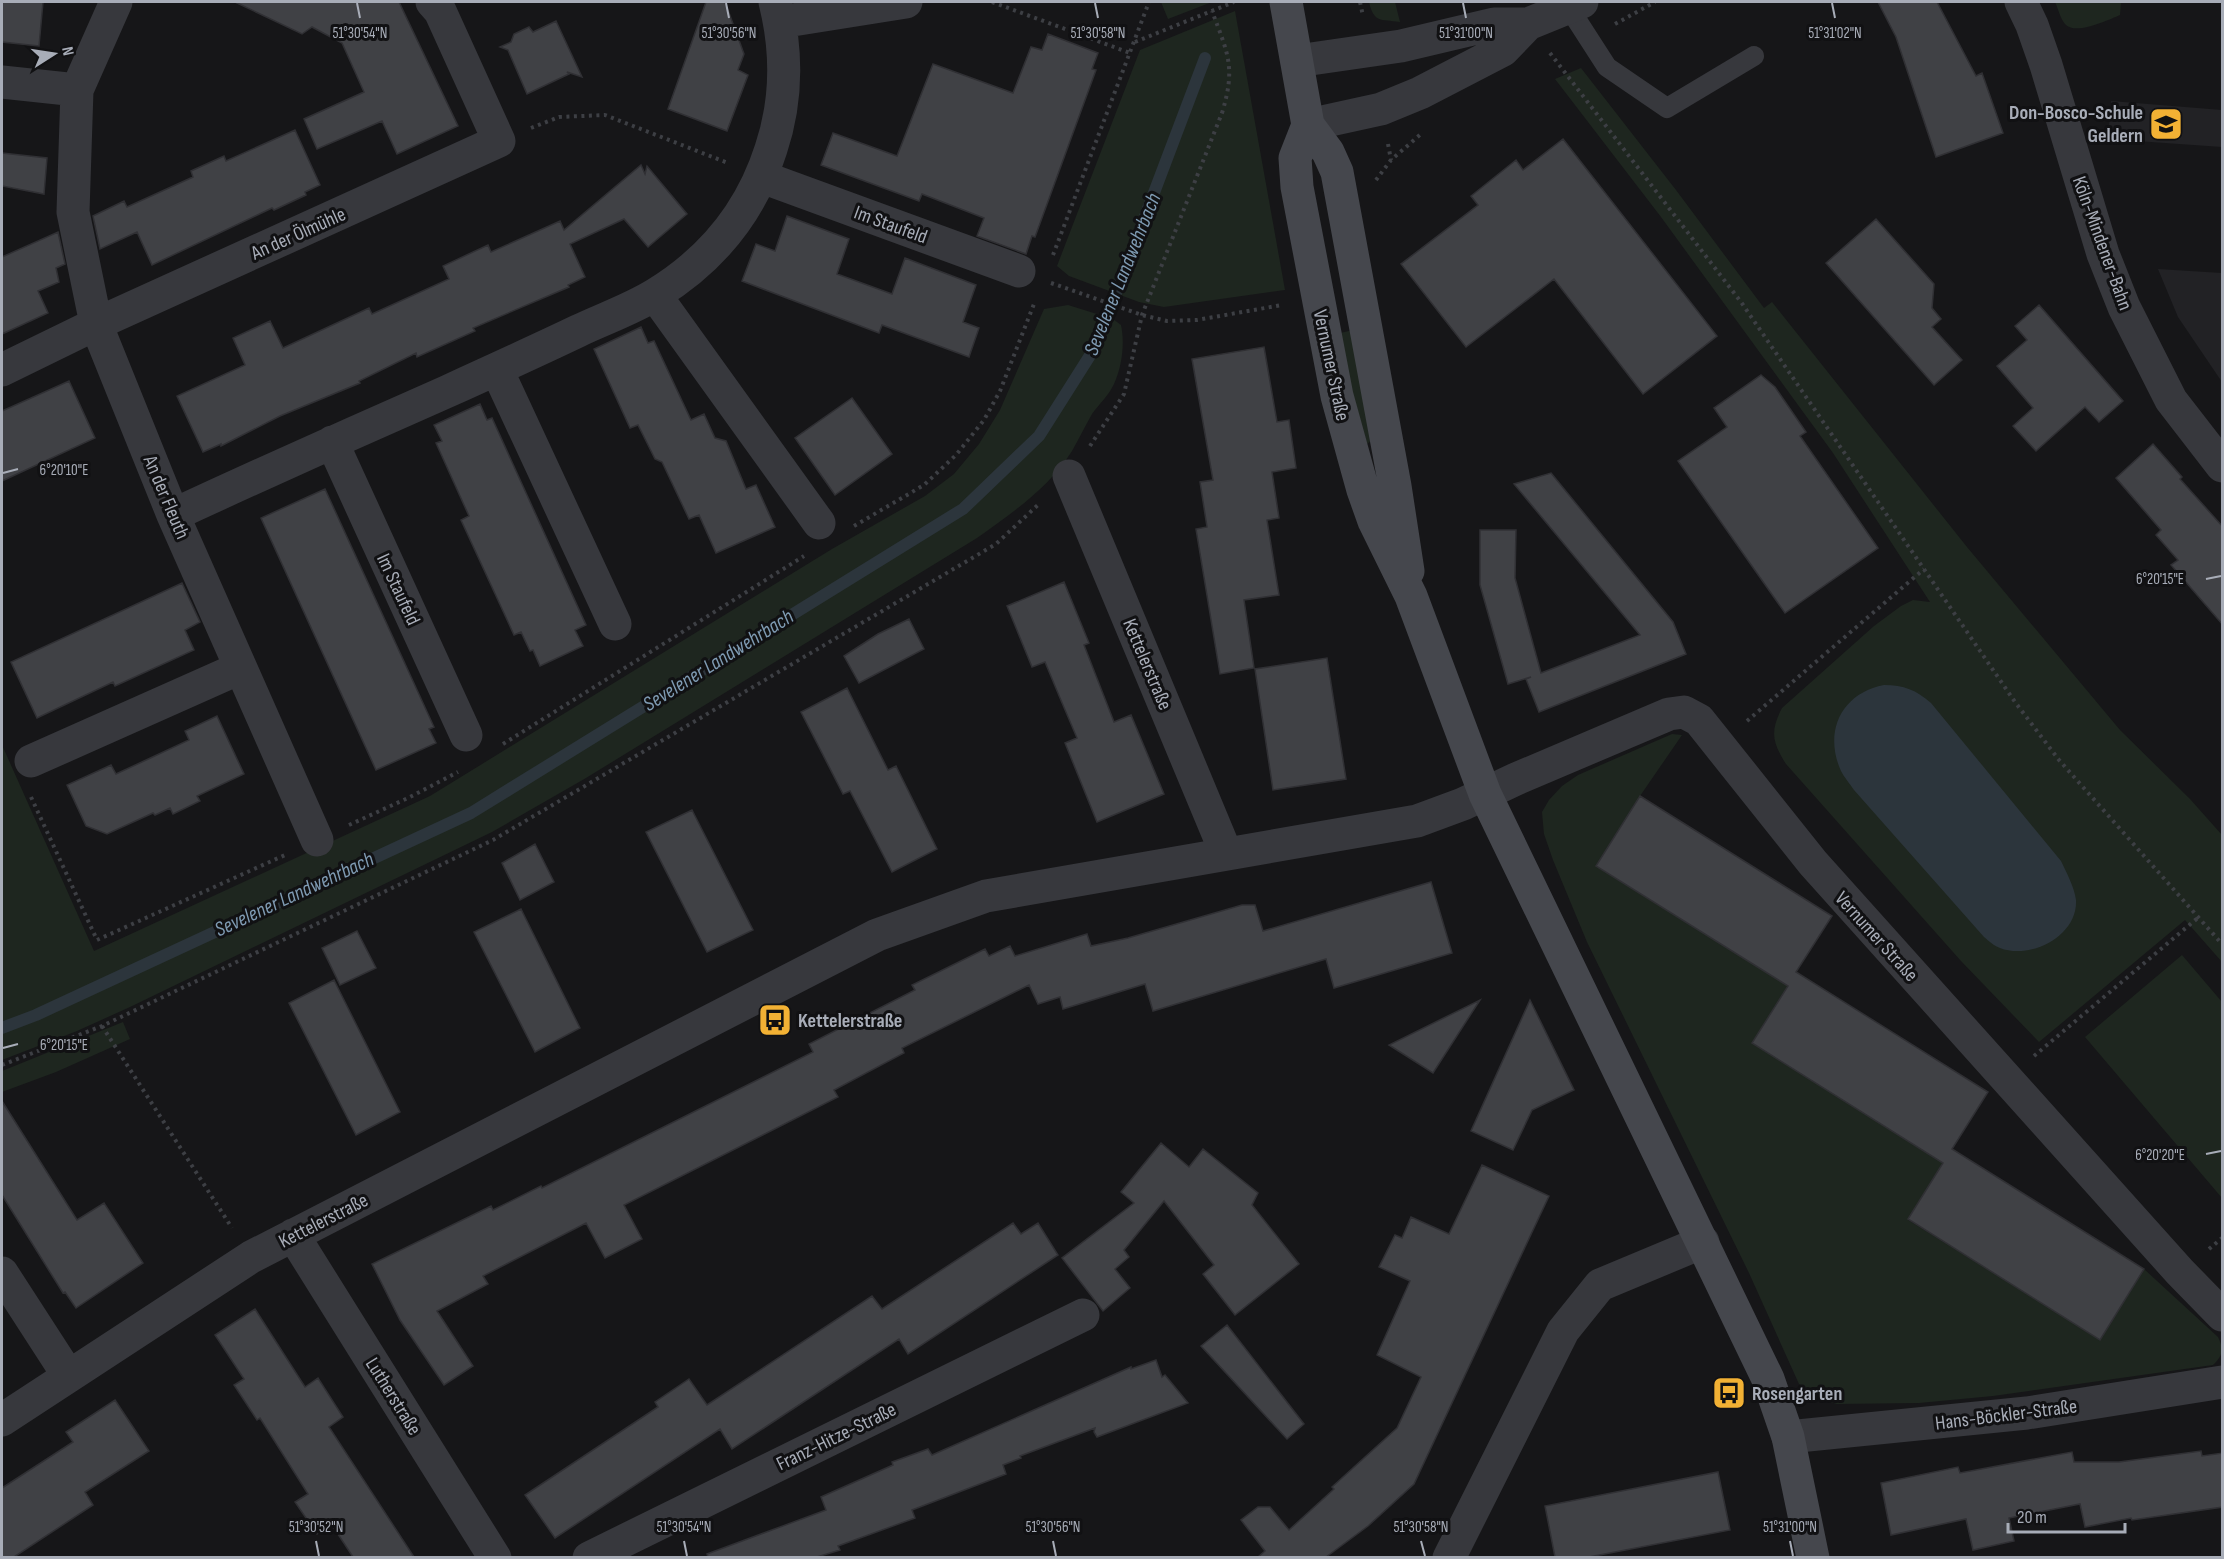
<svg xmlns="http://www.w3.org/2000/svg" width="2224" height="1559" font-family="'Sofia Sans Condensed',sans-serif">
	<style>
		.built { fill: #222225 }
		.green { fill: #1e261f }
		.water { fill: #2c353c }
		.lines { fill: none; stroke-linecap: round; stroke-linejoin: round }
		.stream { stroke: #2c353c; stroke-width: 12 }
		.building { fill: #404145; stroke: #303034; stroke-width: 1.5 }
		.path { stroke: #3d3f44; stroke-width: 4; stroke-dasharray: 3 4.5; stroke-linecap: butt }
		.lane { stroke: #37383d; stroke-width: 20 }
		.street { stroke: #37383d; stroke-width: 33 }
		.secondary { stroke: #45474d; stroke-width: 33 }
		.ticks { fill: none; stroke: #a8adb8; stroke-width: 2 }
		.labels { text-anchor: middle; stroke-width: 6; stroke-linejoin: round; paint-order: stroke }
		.poi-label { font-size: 20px; font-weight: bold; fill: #a8adb8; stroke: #111113; text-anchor: start }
		.street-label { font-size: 20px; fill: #a8adb8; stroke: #111113 }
		.water-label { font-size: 21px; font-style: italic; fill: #7f9bb3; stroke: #111113 }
		.ticks-label { font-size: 15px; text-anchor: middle; fill: #a8adb8; stroke: #111113; stroke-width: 6; stroke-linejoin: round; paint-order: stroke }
	</style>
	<rect width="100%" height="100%" fill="#161618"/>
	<path class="built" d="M 2111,101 L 2222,110 L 2222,147 L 2108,139 Z
		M 2158,269 L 2222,273 L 2222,382 L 2178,317 Z"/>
	<path class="green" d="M 1161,2 L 1212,2 L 1168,19 Z
		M 1369,2 L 1395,2 L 1400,22 C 1380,19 1374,23 1369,2 Z
		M 2055,2 L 2121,2 L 2120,15 C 2108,20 2075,36 2065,24 C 2060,18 2058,8 2055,2 Z
		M 1235,11 L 1285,290 L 1164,307 L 1139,302 L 1069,276 L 1057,266 L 1140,50 Z
		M 1581,68 L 1676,190 L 1764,308 L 1772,302 L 1967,547 L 2120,730 L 2190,799 L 2222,835 L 2222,962 L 2185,920 L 2039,1042 L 1961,961 L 1786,764 C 1772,742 1770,731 1782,708 L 1874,626 L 1901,606 L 1913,600 L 1930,602 L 1833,453 L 1661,217 L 1555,79 Z
		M 1068,305 L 1113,319 L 1121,325 C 1125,343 1122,367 1114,384 C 1109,395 1099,404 1092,414 C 1085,426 1079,439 1072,451 C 1049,488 1012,513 977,538 L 586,778 L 492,832 L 130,1007 L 77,1031 L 2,1060 L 2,745 L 94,951 L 430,796 L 832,549 L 925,496 L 954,474 L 979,444 L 1000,410 L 1044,309 Z
		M 1353,330 L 1371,441 L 1367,444 L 1336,334 Z
		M 1672,734 L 1682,735 L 1640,796 L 1597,866 L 1788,986 L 1752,1043 L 1943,1163 L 1908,1220 L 2100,1339 L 2144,1269 L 2218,1337 C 2224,1349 2223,1356 2213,1365 L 1993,1396 L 1919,1403 L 1837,1404 L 1817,1398 L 1799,1384 L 1749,1273 L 1587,942 L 1553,860 L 1544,834 L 1542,812 L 1549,800 L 1562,786 L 1578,775 Z
		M 2182,955 L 2222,1002 L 2222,1198 L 2085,1037 Z
		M 123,1022 L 130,1039 L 56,1072 L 2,1092 L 2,1071 Z"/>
	<path class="water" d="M 1884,685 C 1904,685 1916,690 1931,703 L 2061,861 C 2067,874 2074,886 2076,900 C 2078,936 2030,960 2000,948 C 1994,946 1989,941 1984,937 L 1854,790 C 1850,784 1844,777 1841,771 C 1823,731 1842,693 1884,685 Z"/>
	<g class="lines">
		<path class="stream" d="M 2,1028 L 36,1015 L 471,813 L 963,509 L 1039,436 L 1096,346 L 1205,58"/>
	</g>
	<path class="building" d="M 2,2 L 43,2 L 39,46 L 2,42 Z
		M 235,2 L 399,2 L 458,126 L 397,154 L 382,121 L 317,149 L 304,119 L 364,92 L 342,43 L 312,27 L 302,34 Z
		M 706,2 L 725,2 L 744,54 L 738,70 L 748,75 L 727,131 L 668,109 Z
		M 1878,2 L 1937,2 L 1976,76 L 1982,73 L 2003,133 L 1936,157 L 1896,37 Z
		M 556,21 L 582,77 L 567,72 L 569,74 L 527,94 L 508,50 L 500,47 L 511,42 L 514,34 L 529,27 L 533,32 Z
		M 1048,34 L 1098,53 L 1092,69 L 1096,70 L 1035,237 L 1032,236 L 1026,254 L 977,236 L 984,218 L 922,194 L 919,201 L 821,165 L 833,133 L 897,156 L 933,64 L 1013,93 L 1031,47 L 1042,50 Z
		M 295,130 L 320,185 L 305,192 L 306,195 L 274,210 L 272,208 L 152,265 L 137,232 L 100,249 L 93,216 L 124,201 L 127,207 L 193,177 L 191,171 L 224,156 L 226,161 Z
		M 1563,139 L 1717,336 L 1643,394 L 1554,279 L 1466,347 L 1401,264 L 1478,205 L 1471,196 L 1516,160 L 1523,170 Z
		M 2,153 L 47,158 L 44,194 L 2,186 Z
		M 641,165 L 645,174 L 647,166 L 687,214 L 648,247 L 624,219 L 570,244 L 585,277 L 568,285 L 569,287 L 473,328 L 475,331 L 417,357 L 416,353 L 359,381 L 360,383 L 280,416 L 221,446 L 221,444 L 203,452 L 177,396 L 245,365 L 233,338 L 270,321 L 283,348 L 369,308 L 372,314 L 449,279 L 443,266 L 488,245 L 491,252 L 560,221 L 564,230 Z
		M 787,216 L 849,239 L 837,274 L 892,294 L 905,258 L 976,285 L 963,322 L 979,328 L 969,357 L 882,325 L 879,333 L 742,281 L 756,244 L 775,251 Z
		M 1876,219 L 1934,284 L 1932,308 L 1941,319 L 1932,327 L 1962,360 L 1934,385 L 1826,263 Z
		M 58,232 L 65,264 L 56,268 L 59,282 L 38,291 L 48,313 L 2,334 L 2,257 Z
		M 2039,305 L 2123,401 L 2099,422 L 2085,407 L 2036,451 L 2013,426 L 2033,408 L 1997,366 L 2027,340 L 2015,326 Z
		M 641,327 L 648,343 L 654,341 L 691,420 L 704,414 L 715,438 L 726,441 L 746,489 L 756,485 L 775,527 L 716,553 L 699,515 L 689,519 L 662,462 L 655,459 L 638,425 L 630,428 L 594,349 Z
		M 1264,347 L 1277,422 L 1289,420 L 1296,468 L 1272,472 L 1279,518 L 1267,520 L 1279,595 L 1244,600 L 1254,668 L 1220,674 L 1196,529 L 1207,527 L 1200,482 L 1213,480 L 1192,359 Z
		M 1761,375 L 1775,387 L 1806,432 L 1800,436 L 1878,548 L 1785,613 L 1678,461 L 1727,427 L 1714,408 Z
		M 69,381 L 95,438 L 2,481 L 2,411 Z
		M 852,398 L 892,454 L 835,495 L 795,438 Z
		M 480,404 L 487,420 L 492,418 L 586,625 L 575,630 L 583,646 L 540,666 L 533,650 L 530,651 L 521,632 L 514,635 L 461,520 L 469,516 L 436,443 L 442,441 L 434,425 Z
		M 2153,444 L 2182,477 L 2180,479 L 2223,527 L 2223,625 L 2171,565 L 2178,560 L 2156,535 L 2161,530 L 2116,478 Z
		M 1551,473 L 1673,622 L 1686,654 L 1539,712 L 1526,679 L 1531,677 L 1508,684 L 1480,585 L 1480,530 L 1516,530 L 1515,578 L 1541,673 L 1640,635 L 1514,484 Z
		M 325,489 L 434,727 L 429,729 L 436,743 L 376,770 L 261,518 Z
		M 1064,582 L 1089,643 L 1084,645 L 1114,722 L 1131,715 L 1164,794 L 1097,822 L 1065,743 L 1077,738 L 1060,698 L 1045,662 L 1032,667 L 1007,606 Z
		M 182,583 L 200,622 L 185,630 L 194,650 L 115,686 L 113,682 L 37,718 L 11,662 Z
		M 909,619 L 924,649 L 859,683 L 844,656 L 878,634 Z
		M 1327,658 L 1346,779 L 1273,790 L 1255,669 Z
		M 847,688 L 888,770 L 896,766 L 937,849 L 892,872 L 850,791 L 843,794 L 801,712 Z
		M 217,716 L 244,774 L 197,796 L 200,801 L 173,814 L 170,808 L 155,815 L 153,813 L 107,834 L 86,826 L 67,785 L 111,765 L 116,774 L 144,761 L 189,740 L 185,731 Z
		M 1640,796 L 1832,916 L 1796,972 L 1988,1092 L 1952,1149 L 2144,1269 L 2100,1340 L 1908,1219 L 1943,1163 L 1752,1043 L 1788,986 L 1596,866 Z
		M 692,810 L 753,930 L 707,952 L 646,832 Z
		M 535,844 L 554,882 L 520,900 L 502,863 Z
		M 1431,882 L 1452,953 L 1334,988 L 1326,959 L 1153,1011 L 1145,984 L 1063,1009 L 1060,997 L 1038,1004 L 1029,985 L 902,1048 L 904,1053 L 834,1090 L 838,1097 L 624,1205 L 642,1239 L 605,1258 L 586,1223 L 483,1276 L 488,1284 L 437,1311 L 473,1366 L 444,1385 L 400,1320 L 372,1264 L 491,1206 L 493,1210 L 541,1186 L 542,1188 L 813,1052 L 809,1044 L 915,990 L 912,985 L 985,949 L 989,956 L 1010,946 L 1015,956 L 1087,934 L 1091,946 L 1128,938 L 1242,905 L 1255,905 L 1263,931 Z
		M 521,909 L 580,1028 L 535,1052 L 474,932 Z
		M 357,931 L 376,968 L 340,985 L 322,948 Z
		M 334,980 L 400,1112 L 356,1135 L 289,1003 Z
		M 1480,1000 L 1433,1073 L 1389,1045 Z
		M 1530,1000 L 1574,1090 L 1532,1110 L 1513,1150 L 1471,1131 Z
		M 2,1101 L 77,1220 L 104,1203 L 143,1263 L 76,1308 L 65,1292 L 63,1293 L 2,1195 Z
		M 1161,1143 L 1189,1167 L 1203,1149 L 1258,1193 L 1252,1205 L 1299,1264 L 1235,1315 L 1203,1274 L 1214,1265 L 1164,1201 L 1124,1250 L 1129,1257 L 1115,1269 L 1130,1288 L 1103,1311 L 1062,1258 L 1134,1203 L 1121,1192 Z
		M 1482,1165 L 1549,1196 L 1414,1484 L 1368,1526 L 1326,1557 L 1258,1557 L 1265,1551 L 1241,1520 L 1258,1507 L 1270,1507 L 1289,1530 L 1334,1489 L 1332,1487 L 1397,1428 L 1421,1377 L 1377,1355 L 1410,1281 L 1379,1267 L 1395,1235 L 1402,1238 L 1411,1217 L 1449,1234 Z
		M 1013,1223 L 1021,1234 L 1038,1223 L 1058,1255 L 908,1354 L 899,1339 L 732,1449 L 720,1429 L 555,1538 L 525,1495 L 658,1407 L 655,1402 L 689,1379 L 707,1405 L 872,1296 L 882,1309 Z
		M 255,1309 L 305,1387 L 318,1378 L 343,1417 L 329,1427 L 414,1557 L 353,1557 L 332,1525 L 317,1534 L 295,1502 L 308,1494 L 260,1418 L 257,1420 L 234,1385 L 244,1379 L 215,1335 Z
		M 1227,1325 L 1304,1424 L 1287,1439 L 1201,1346 Z
		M 1156,1360 L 1162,1377 L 1165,1375 L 1188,1403 L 1097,1437 L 1094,1432 L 1095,1428 L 1020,1456 L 1021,1458 L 1003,1465 L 1006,1474 L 912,1510 L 915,1518 L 838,1546 L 840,1550 L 817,1557 L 708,1557 L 707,1554 L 826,1510 L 821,1497 L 893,1465 L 892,1462 L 928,1449 L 932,1455 L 1131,1367 L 1131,1369 Z
		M 115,1400 L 149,1451 L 85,1492 L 93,1505 L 14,1557 L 2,1557 L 2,1488 L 73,1442 L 66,1432 Z
		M 2201,1451 L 2202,1456 L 2223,1453 L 2223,1507 L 2132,1520 L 2131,1518 L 2085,1527 L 2080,1504 L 2009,1518 L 2014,1541 L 1973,1550 L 1966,1519 L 1891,1535 L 1881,1483 L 1958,1467 L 1960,1473 L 2072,1452 L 2074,1462 L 2119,1462 Z
		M 1718,1472 L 1730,1530 L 1589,1557 L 1555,1557 L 1545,1506 Z"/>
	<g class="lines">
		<path class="path" d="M 992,2 L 1130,53
			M 1360,2 L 1363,16
			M 1615,24 L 1655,2
			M 1135,42 L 1234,2
			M 1550,53 L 1741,302 L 2015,702 L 2059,760 L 2222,944
			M 531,128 L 559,117 L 605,115 L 728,163
			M 1388,144 L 1391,160
			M 1376,180 L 1391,160 L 1421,134
			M 1053,255 L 1149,2
			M 1051,283 L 1142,315 L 1167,321 L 1197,320 L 1282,305
			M 1090,446 L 1124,394 L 1142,315 L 1222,113 C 1236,67 1228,54 1212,11
			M 854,526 L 924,485 L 956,455 L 984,420 L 1000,391 L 1034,304
			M 1747,721 L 1924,569
			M 503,744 L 804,556
			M 31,797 L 97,940 L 285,855
			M 349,825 L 408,798 L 458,772
			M 102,1026 L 232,1228
			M 2034,1056 L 2200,916
			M 2,1065 L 102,1026 L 493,840 L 996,544 L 1040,503
			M 2209,1249 L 2222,1238"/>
		<path class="lane" d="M 1569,8 L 1607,67 L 1667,108 L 1754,56"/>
		<path class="street" d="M 116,2 L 77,90 L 73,212 L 96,324 L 173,515 L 317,840
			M 2021,2 L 2032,25 L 2046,65 L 2103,254 L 2124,307 L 2171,400 L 2222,466
			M 780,22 L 906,2
			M 1297,61 L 1401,46 L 1494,24 L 1528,24 L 1582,2
			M 2,82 L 77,90
			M 1308,125 L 1381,109 L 1420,93 L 1503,50 L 1528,24
			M 762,177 L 1019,271
			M 655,295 L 819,523
			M 2,370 L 96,324 L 499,141 L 440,11 L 432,2
			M 497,370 L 615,624
			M 332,442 L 466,735
			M 1069,476 L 1226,853
			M 173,515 C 264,473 355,432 446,392 C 490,372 534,352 578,331 C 603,319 632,309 656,294 C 713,259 751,212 771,149 C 787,101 787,50 775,2
			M 31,761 L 240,668
			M 293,1235 L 495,1558
			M 2,1273 L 68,1375
			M 2,1420 L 251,1257 L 877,935 L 986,896 L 1417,821 L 1463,804 L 1516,779 L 1669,714 L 1684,712 L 1699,720 L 1813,863 L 2180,1272 L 2222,1315
			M 1788,1437 L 2027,1413 L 2222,1382
			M 589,1558 L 1083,1315
			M 1449,1558 L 1563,1331 L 1600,1285 L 1703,1242"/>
		<path class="secondary" d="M 1286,2 L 1308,125 L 1328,152 L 1337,172 L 1395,486 L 1408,571
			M 1308,125 L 1295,158 L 1297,187 L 1337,396 L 1363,490 L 1374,521 L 1411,596 L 1485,794 L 1768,1379 L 1788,1437 L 1813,1558"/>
	</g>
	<path class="ticks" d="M 357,3 L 360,18M 726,3 L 729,18M 1095,3 L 1098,18M 1463,3 L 1466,18M 1832,3 L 1835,18M 3,473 L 18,469M 2206,579 L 2221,576M 3,1048 L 18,1044M 2206,1154 L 2221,1151M 316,1541 L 319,1556M 684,1541 L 687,1556M 1053,1541 L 1056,1556M 1421,1541 L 1425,1556M 1790,1541 L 1793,1556"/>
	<defs>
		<g id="school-square" transform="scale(1.725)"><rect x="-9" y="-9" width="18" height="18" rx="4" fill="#f2b134" stroke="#111113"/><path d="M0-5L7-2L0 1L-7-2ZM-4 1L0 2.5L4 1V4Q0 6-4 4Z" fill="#111"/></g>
		<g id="bus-square" transform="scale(1.725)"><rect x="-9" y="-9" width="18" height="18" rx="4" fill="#f2b134" stroke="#111113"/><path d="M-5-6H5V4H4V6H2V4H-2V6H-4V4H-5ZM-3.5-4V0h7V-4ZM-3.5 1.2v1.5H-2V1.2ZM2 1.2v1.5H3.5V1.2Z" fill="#111"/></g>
	</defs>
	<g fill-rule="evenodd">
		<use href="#school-square" x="2166" y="124"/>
		<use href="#bus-square" x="775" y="1020"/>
		<use href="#bus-square" x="1729" y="1393"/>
	</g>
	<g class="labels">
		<g class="poi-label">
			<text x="2143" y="119" text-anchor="end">Don-Bosco-Schule<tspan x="2143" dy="23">Geldern</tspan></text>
			<text x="798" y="1027">Kettelerstraße</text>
			<text x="1752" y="1400">Rosengarten</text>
		</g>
		<g class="street-label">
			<text transform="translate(891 224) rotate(20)" y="7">Im Staufeld</text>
			<text transform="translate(298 233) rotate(-24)" y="7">An der Ölmühle</text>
			<text transform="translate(2103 243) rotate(70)" y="7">Köln-Mindener-Bahn</text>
			<text transform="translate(1332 365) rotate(78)" y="7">Vernumer Straße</text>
			<text transform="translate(167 497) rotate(67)" y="7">An der Fleuth</text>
			<text transform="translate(399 589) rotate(65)" y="7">Im Staufeld</text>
			<text transform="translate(1148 664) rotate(67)" y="7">Kettelerstraße</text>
			<text transform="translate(1877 936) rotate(48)" y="7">Vernumer Straße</text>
			<text transform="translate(323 1220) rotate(-27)" y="7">Kettelerstraße</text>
			<text transform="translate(394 1396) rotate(58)" y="7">Lutherstraße</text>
			<text transform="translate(2006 1414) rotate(-7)" y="7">Hans-Böckler-Straße</text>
			<text transform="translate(836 1436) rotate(-26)" y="7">Franz-Hitze-Straße</text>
		</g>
		<g class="water-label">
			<text transform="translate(1122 274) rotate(-68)" y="7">Sevelener Landwehrbach</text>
			<text transform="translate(718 660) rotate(-32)" y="7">Sevelener Landwehrbach</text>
			<text transform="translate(294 894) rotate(-25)" y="7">Sevelener Landwehrbach</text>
		</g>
	</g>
	<g class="ticks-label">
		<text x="360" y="38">51°30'54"N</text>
		<text x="729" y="38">51°30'56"N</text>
		<text x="1098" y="38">51°30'58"N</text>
		<text x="1466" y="38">51°31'00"N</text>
		<text x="1835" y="38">51°31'02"N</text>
		<text x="64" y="475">6°20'10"E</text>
		<text x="2160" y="584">6°20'15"E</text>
		<text x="64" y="1050">6°20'15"E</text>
		<text x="2160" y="1160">6°20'20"E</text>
		<text x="316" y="1532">51°30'52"N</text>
		<text x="684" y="1532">51°30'54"N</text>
		<text x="1053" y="1532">51°30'56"N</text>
		<text x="1421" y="1532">51°30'58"N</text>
		<text x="1790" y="1532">51°31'00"N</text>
	</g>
	<rect width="2224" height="1559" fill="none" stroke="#a8adb8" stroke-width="6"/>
	<g transform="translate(54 54) rotate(78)" stroke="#111113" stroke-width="4.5" paint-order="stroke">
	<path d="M0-4.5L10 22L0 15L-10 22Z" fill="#a8adb8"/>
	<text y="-9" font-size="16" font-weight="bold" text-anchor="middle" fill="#a8adb8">N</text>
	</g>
	<path d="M2008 1523v9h117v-9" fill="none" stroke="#a8adb8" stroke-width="3"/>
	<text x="2017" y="1523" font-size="18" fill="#a8adb8" stroke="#111113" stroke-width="4.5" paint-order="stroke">20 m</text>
</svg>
